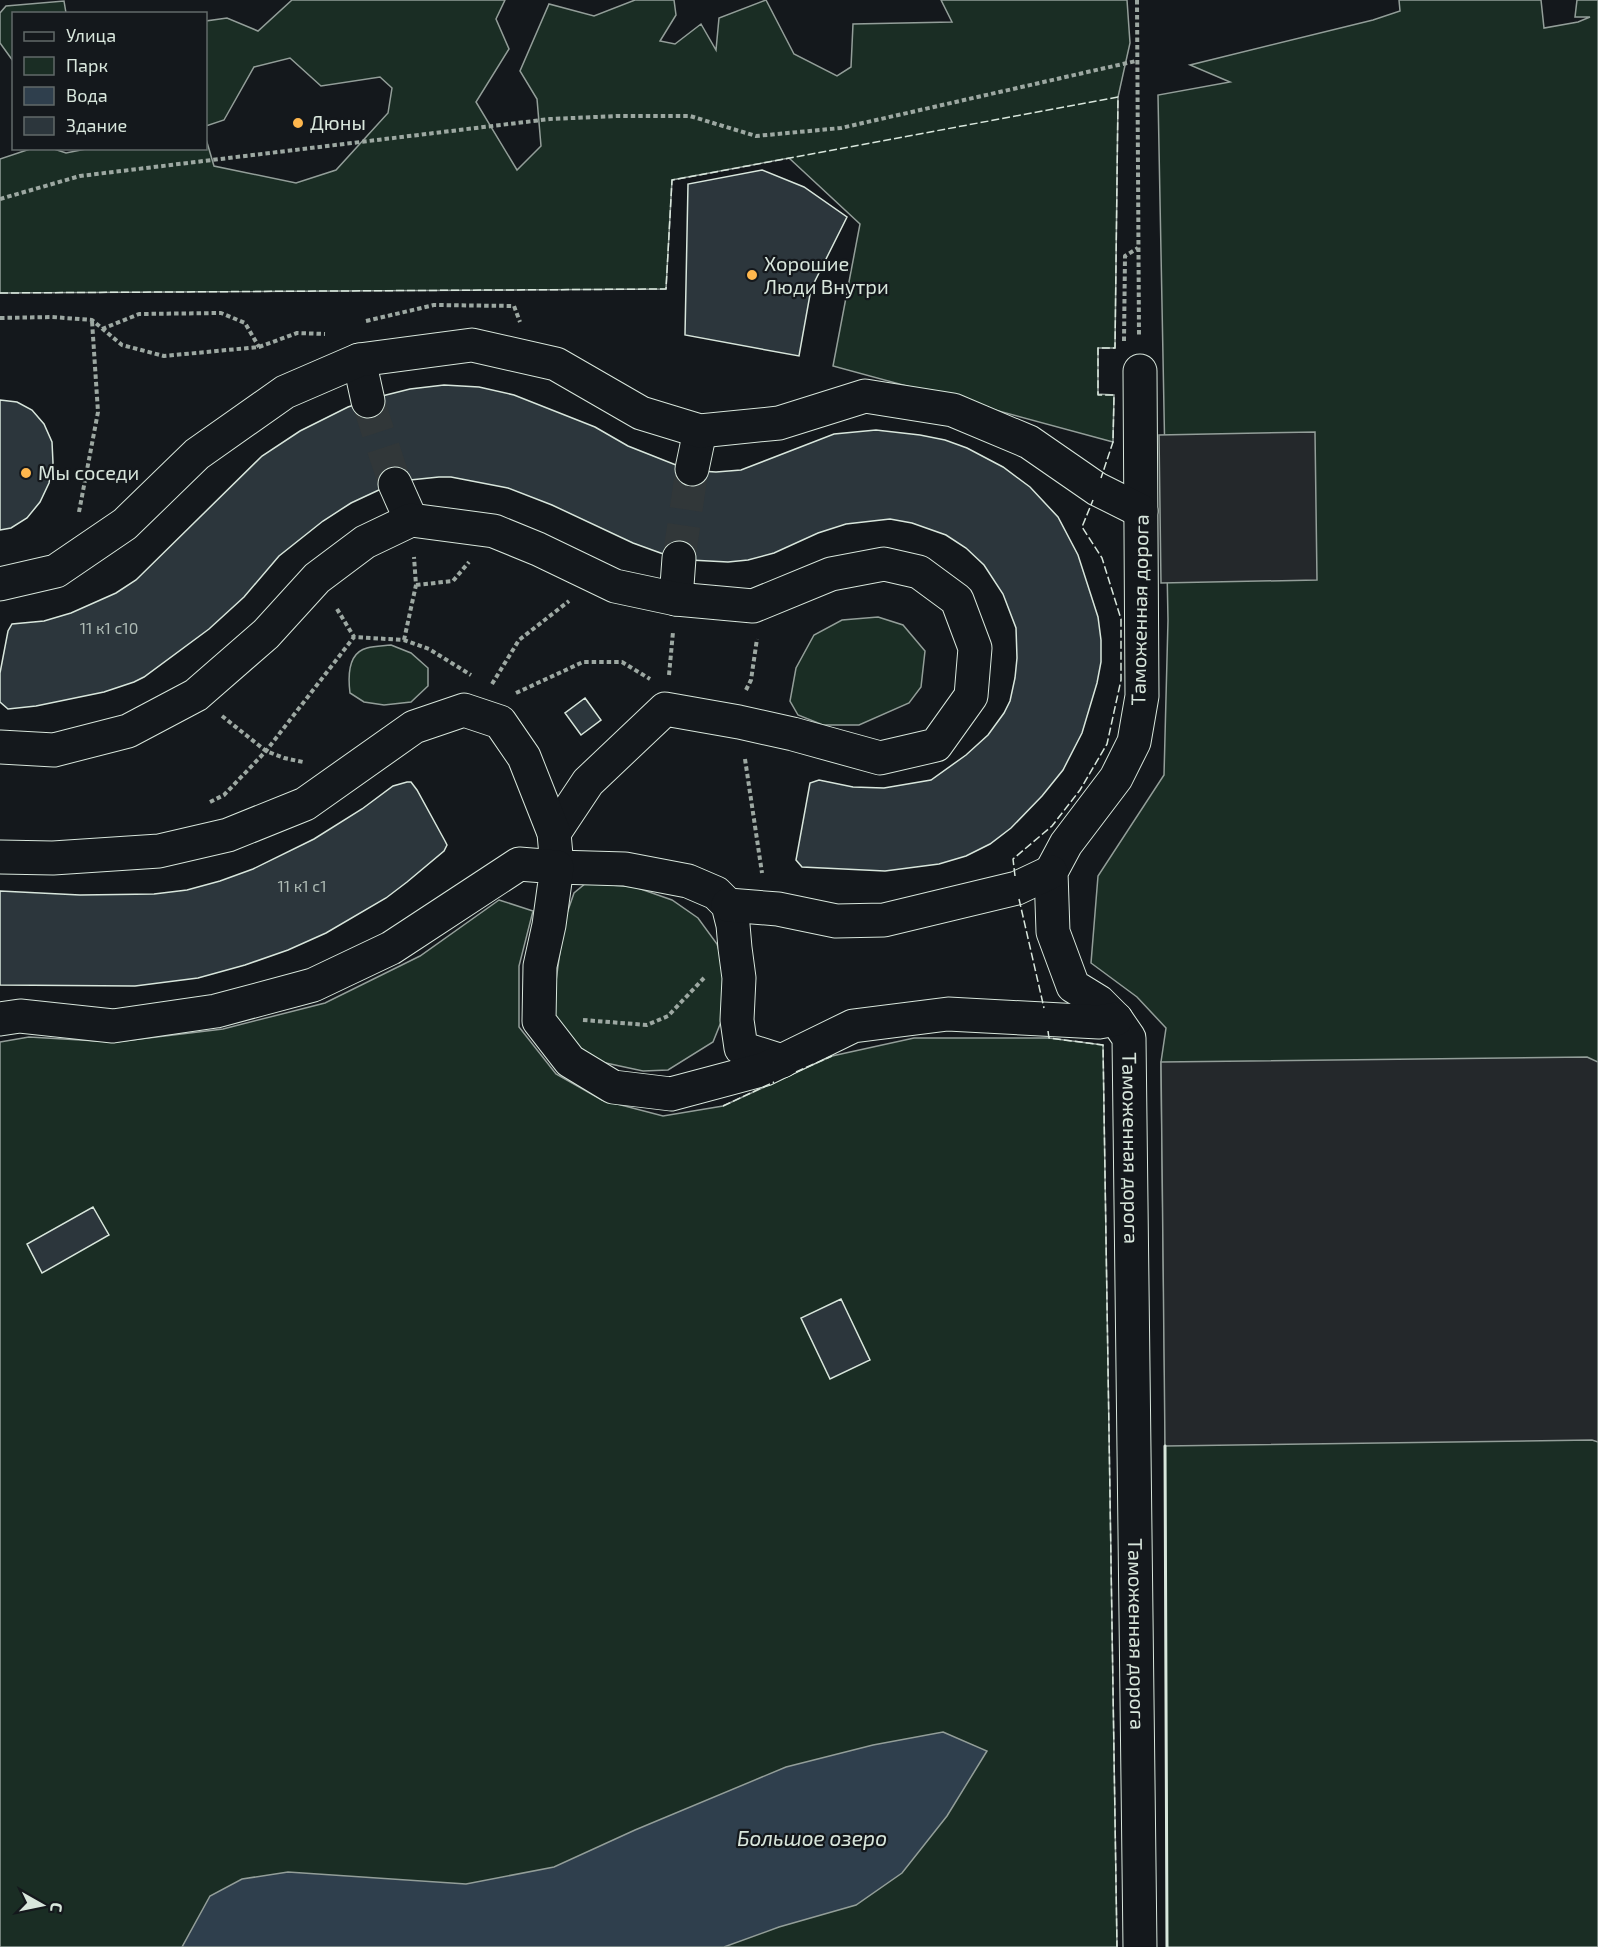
<svg xmlns="http://www.w3.org/2000/svg" width="1598" height="1947" font-family="'Exo 2',sans-serif">
	<style>
		.green { fill: #1a2d24; stroke: #939e99; stroke-width: 1.5 }
		.parking { fill: #24282b; stroke: #939e99; stroke-width: 1.5 }
		.water { fill: #2f3f4d; stroke: #939e99; stroke-width: 1.5 }
		.building { fill: #2c363c; stroke: #d8e6dc; stroke-width: 1.5 }
		.lines { fill: none; stroke-linecap: round; stroke-linejoin: round }
		.minor-tunnel { stroke: #313739; stroke-width: 33; stroke-dasharray: 33 16; stroke-linecap: butt }
		.minor-casing { stroke: #d8e6dc; stroke-width: 35 }
		.path { stroke: #9da8a2; stroke-width: 4; stroke-dasharray: 4.5 3; stroke-linecap: butt }
		.minor { stroke: #14181c; stroke-width: 33 }
		.fence { stroke: #d8e6dc; stroke-width: 1.5; stroke-dasharray: 8 3; stroke-linecap: butt }
		.wall { stroke: #d8e6dc; stroke-width: 3 }
		.poi-dot { fill: #ffb74d; stroke: #14181c; stroke-width: 2 }
		.labels { text-anchor: middle; stroke-width: 4.5; stroke-linejoin: round; paint-order: stroke }
		.number-label { font-size: 16px; fill: #adbab4 }
		.poi-label { font-size: 20px; fill: #d8e6dc; stroke: #14181c; text-anchor: start }
		.street-label { font-size: 20px; fill: #d8e6dc; stroke: #14181c }
		.water-label { font-size: 21px; font-style: italic; fill: #d8e6dc; stroke: #14181c }
	</style>
	<rect width="100%" height="100%" fill="#14181c"/>
	<path class="green" d="M 292,0 L 505,0 L 496,19 L 509,49 L 476,102 L 517,170 L 541,146 L 537,99 L 520,71 L 549,4 L 594,16 L 635,0 L 674,0 L 676,15 L 660,41 L 675,44 L 701,24 L 716,50 L 719,18 L 766,0 L 794,54 L 837,76 L 851,67 L 853,24 L 952,22 L 941,0 L 1127,0 L 1130,43 L 1118,97 L 1115,348 L 1098,348 L 1098,394 L 1114,395 L 1113,442 L 833,366 L 860,224 L 789,158 L 672,180 L 666,289 L 0,293 L 0,159 L 33,148 L 54,149 L 66,153 L 91,148 L 206,148 L 206,139 L 214,166 L 296,183 L 336,170 L 388,113 L 392,88 L 380,77 L 321,86 L 290,58 L 254,67 L 224,120 L 206,126 L 206,21 L 227,18 L 258,31 Z
		M 1399,0 L 1541,0 L 1544,28 L 1578,22 L 1590,17 L 1575,17 L 1577,0 L 1598,0 L 1598,1947 L 1167,1947 L 1165,1398 L 1161,1062 L 1166,1028 L 1137,997 L 1091,963 L 1098,876 L 1164,775 L 1168,620 L 1158,95 L 1230,82 L 1190,65 L 1373,20 L 1400,11 Z
		M 64,1 L 66,13 L 14,14 L 13,61 L 0,43 L 0,13 L 6,6 Z
		M 878,617 L 903,625 L 925,651 L 921,687 L 909,703 L 859,725 L 823,725 L 798,715 L 790,701 L 796,668 L 814,635 L 842,620 Z
		M 391,645 L 411,653 L 428,668 L 428,686 L 411,702 L 384,705 L 364,702 L 350,693 C 348,677 347,653 367,648 C 375,646 383,646 391,645 Z
		M 586,883 L 635,887 L 672,900 L 698,918 L 717,944 L 728,979 L 725,1012 L 713,1042 L 668,1070 L 643,1071 L 592,1060 L 551,1018 L 564,922 L 574,893 Z
		M 499,900 L 533,911 L 519,966 L 519,1027 L 556,1074 L 602,1100 L 663,1116 L 723,1106 L 832,1056 L 914,1038 L 1049,1038 L 1103,1045 L 1117,1947 L 0,1947 L 0,1042 L 29,1037 L 115,1042 L 223,1029 L 325,1003 L 420,956 Z"/>
	<path class="parking" d="M 1315,432 L 1317,580 L 1161,583 L 1159,435 Z
		M 1587,1057 L 1598,1062 L 1598,1442 L 1592,1440 L 1165,1446 L 1161,1062 Z"/>
	<path class="water" d="M 943,1732 L 987,1751 L 947,1816 L 902,1873 L 856,1905 L 779,1927 L 724,1947 L 182,1947 L 210,1896 L 242,1879 L 288,1872 L 466,1884 L 554,1867 L 635,1830 L 786,1767 L 873,1745 Z"/>
	<path class="building" d="M 762,170 L 804,187 L 847,217 L 811,289 L 799,356 L 685,335 L 688,184 Z
		M 444,385 L 479,387 L 514,395 L 595,427 L 628,446 L 681,467 L 700,471 L 716,472 L 741,470 L 834,434 L 876,430 L 920,435 L 945,440 L 967,448 L 1003,467 L 1030,487 L 1058,517 L 1078,555 L 1098,617 L 1101,640 L 1101,662 L 1097,683 L 1082,733 L 1063,770 L 1042,796 L 1011,828 L 990,844 L 966,856 L 939,864 L 885,871 L 802,867 L 796,860 L 810,783 L 819,780 L 853,787 L 884,788 L 931,780 L 966,755 L 988,735 L 1004,713 L 1010,701 L 1015,678 L 1017,658 L 1016,628 L 1003,594 L 984,565 L 966,548 L 946,535 L 912,523 L 890,519 L 846,524 L 818,533 L 774,553 L 748,560 L 728,562 L 690,560 L 666,555 L 633,543 L 552,505 L 508,488 L 451,477 L 439,477 L 410,480 L 381,489 L 351,503 L 323,521 L 279,556 L 244,597 L 209,629 L 144,677 L 134,682 L 104,692 L 36,706 L 8,709 L 0,702 L 0,673 L 8,631 L 12,624 L 44,621 L 71,613 L 116,593 L 136,580 L 262,456 L 300,431 L 348,407 L 378,397 L 410,389 Z
		M 0,400 L 17,402 L 32,410 L 44,424 L 52,442 L 53,463 L 49,483 L 40,502 L 27,518 L 11,528 L 0,530 Z
		M 585,698 L 601,720 L 581,735 L 565,713 Z
		M 407,782 L 411,782 L 417,790 L 445,841 L 447,845 L 444,851 L 407,882 L 386,898 L 326,933 L 288,950 L 245,965 L 198,978 L 135,986 L 0,985 L 0,891 L 80,895 L 154,894 L 187,890 L 220,881 L 253,869 L 314,839 L 362,809 L 393,786 Z
		M 93,1207 L 109,1235 L 42,1273 L 27,1244 Z
		M 841,1299 L 870,1360 L 830,1379 L 801,1318 Z"/>
	<g class="lines">
		<path class="minor-tunnel" d="M 368,401 L 395,484
			M 679,558 L 692,469"/>
		<g class="minor-casing">
			<g id="minor">
				<path d="M 359,360 L 368,401"/>
				<path id="s1" d="M 1140,371 L 1142,696 L 1134,742 L 1116,778 L 1066,844 L 1051,872 L 1053,932 L 1073,986 L 1099,1002 L 1116,1019 L 1129,1038 L 1140,1947"/>
				<path d="M 692,469 L 700,431"/>
				<path d="M 395,484 L 411,520"/>
				<path d="M 0,584 L 56,571 L 125,524 L 197,454 L 285,392 L 359,360 L 472,345 L 556,364 L 641,413 L 700,431 L 779,423 L 865,396 L 953,410 L 1029,442 L 1097,489 L 1141,511"/>
				<path d="M 676,599 L 679,558"/>
				<path d="M 0,747 L 54,750 L 128,731 L 196,695 L 266,634 L 317,578 L 365,542 L 411,520 L 494,531 L 538,549 L 615,586 L 676,599 L 753,606 L 831,574 L 884,564 L 919,572 L 957,600 L 975,648 L 971,696 L 936,745 L 880,758 L 793,734 L 739,722 L 665,709 L 588,782 L 554,833"/>
				<path d="M 0,857 L 53,858 L 159,851 L 228,835 L 305,804 L 414,727 L 464,710 L 500,722 L 524,757 L 554,833 L 557,867 L 625,869 L 688,881 L 716,893 L 728,905 L 733,925 L 735,948 L 739,978 L 737,1020 L 741,1048 L 782,1061"/>
				<path d="M 728,905 L 778,909 L 836,921 L 884,920 L 1017,888 L 1051,872"/>
				<path d="M 0,1019 L 20,1016 L 113,1026 L 216,1011 L 313,985 L 391,948 L 519,864 L 557,867 L 549,925 L 540,966 L 539,1021 L 570,1061 L 613,1087 L 671,1094 L 765,1069 L 853,1026 L 948,1014 L 1099,1022 L 1116,1019"/>
			</g>
		</g>
		<path class="path" d="M 1137,0 L 1139,337
			M 0,199 L 80,176 L 550,119 L 618,116 L 690,116 L 756,136 L 841,128 L 1136,61
			M 0,318 L 52,317 L 92,320 L 122,345 L 164,356 L 259,347 L 297,333 L 325,334
			M 366,321 L 434,305 L 514,306 L 520,322
			M 102,329 L 139,314 L 221,313 L 245,323 L 259,347
			M 1124,341 L 1125,256 L 1138,248
			M 79,512 L 98,412 L 92,321
			M 416,585 L 453,581 L 469,562
			M 337,609 L 354,637
			M 404,640 L 416,585 L 414,557
			M 669,675 L 673,632
			M 492,684 L 519,640 L 569,601
			M 746,690 L 751,680 L 757,639
			M 516,693 L 583,662 L 622,662 L 650,679
			M 222,716 L 266,751 L 284,758 L 303,762
			M 745,759 L 762,873
			M 210,802 L 224,795 L 266,751 L 354,637 L 404,640 L 429,649 L 471,675
			M 583,1020 L 647,1025 L 668,1016 L 704,978"/>
		<use href="#minor" class="minor"/>
		<path class="fence" d="M 0,293 L 666,289 L 672,180 L 1118,97 L 1115,348 L 1098,348 L 1098,395 L 1114,395 L 1113,442 L 1101,478
			M 1015,876 L 1013,859 L 1052,826 L 1080,790 L 1107,744 L 1121,680 L 1121,619 L 1102,558 L 1082,527 L 1093,500
			M 1019,899 L 1044,1008
			M 1048,1031 L 1049,1038 L 1103,1045 L 1117,1947
			M 796,1072 L 832,1056
			M 723,1106 L 774,1082"/>
		<path class="wall" d="M 1165,1446 L 1167,1947"/>
	</g>
	<g class="poi-dot">
		<circle cx="298" cy="123" r="6"/>
		<circle cx="752" cy="275" r="6"/>
		<circle cx="26" cy="473" r="6"/>
	</g>
	<g class="labels">
		<g class="number-label">
			<text x="109" y="634">11 к1 с10</text>
			<text x="302" y="892">11 к1 с1</text>
		</g>
		<g class="poi-label">
			<text x="310" y="130">Дюны</text>
			<text x="764" y="271">Хорошие<tspan x="764" dy="23">Люди Внутри</tspan></text>
			<text x="38" y="480">Мы соседи</text>
		</g>
		<g class="street-label">
			<text transform="translate(1140 610) rotate(-89)" y="7">Таможенная дорога</text>
			<text dy="7" stroke="none"><textPath href="#s1" startOffset="832">Таможенная дорога</textPath></text>
			<text dy="7" stroke="none"><textPath href="#s1" startOffset="1318">Таможенная дорога</textPath></text>
		</g>
		<g class="water-label">
			<text x="812" y="1846">Большое озеро</text>
		</g>
	</g>
	<rect x="12" y="12" width="195" height="138" fill="#14181c" stroke="#626a69" stroke-width="1.5"/>
	<rect x="24" y="32" width="30" height="9" fill="#14181c" stroke="#626a69" stroke-width="1.5"/>
	<text x="66" y="42" font-size="18" fill="#d8e6dc">Улица</text>
	<rect x="24" y="57" width="30" height="18" fill="#1a2d24" stroke="#626a69" stroke-width="1.5"/>
	<text x="66" y="72" font-size="18" fill="#d8e6dc">Парк</text>
	<rect x="24" y="87" width="30" height="18" fill="#2f3f4d" stroke="#626a69" stroke-width="1.5"/>
	<text x="66" y="102" font-size="18" fill="#d8e6dc">Вода</text>
	<rect x="24" y="117" width="30" height="18" fill="#2c363c" stroke="#626a69" stroke-width="1.5"/>
	<text x="66" y="132" font-size="18" fill="#d8e6dc">Здание</text>
	<g transform="translate(42 1905) rotate(99)" stroke="#14181c" stroke-width="4.5" paint-order="stroke">
	<path d="M0-4.5L10 22L0 15L-10 22Z" fill="#d8e6dc"/>
	<text y="-9" font-size="16" font-weight="bold" text-anchor="middle" fill="#d8e6dc">С</text>
	</g>
</svg>
